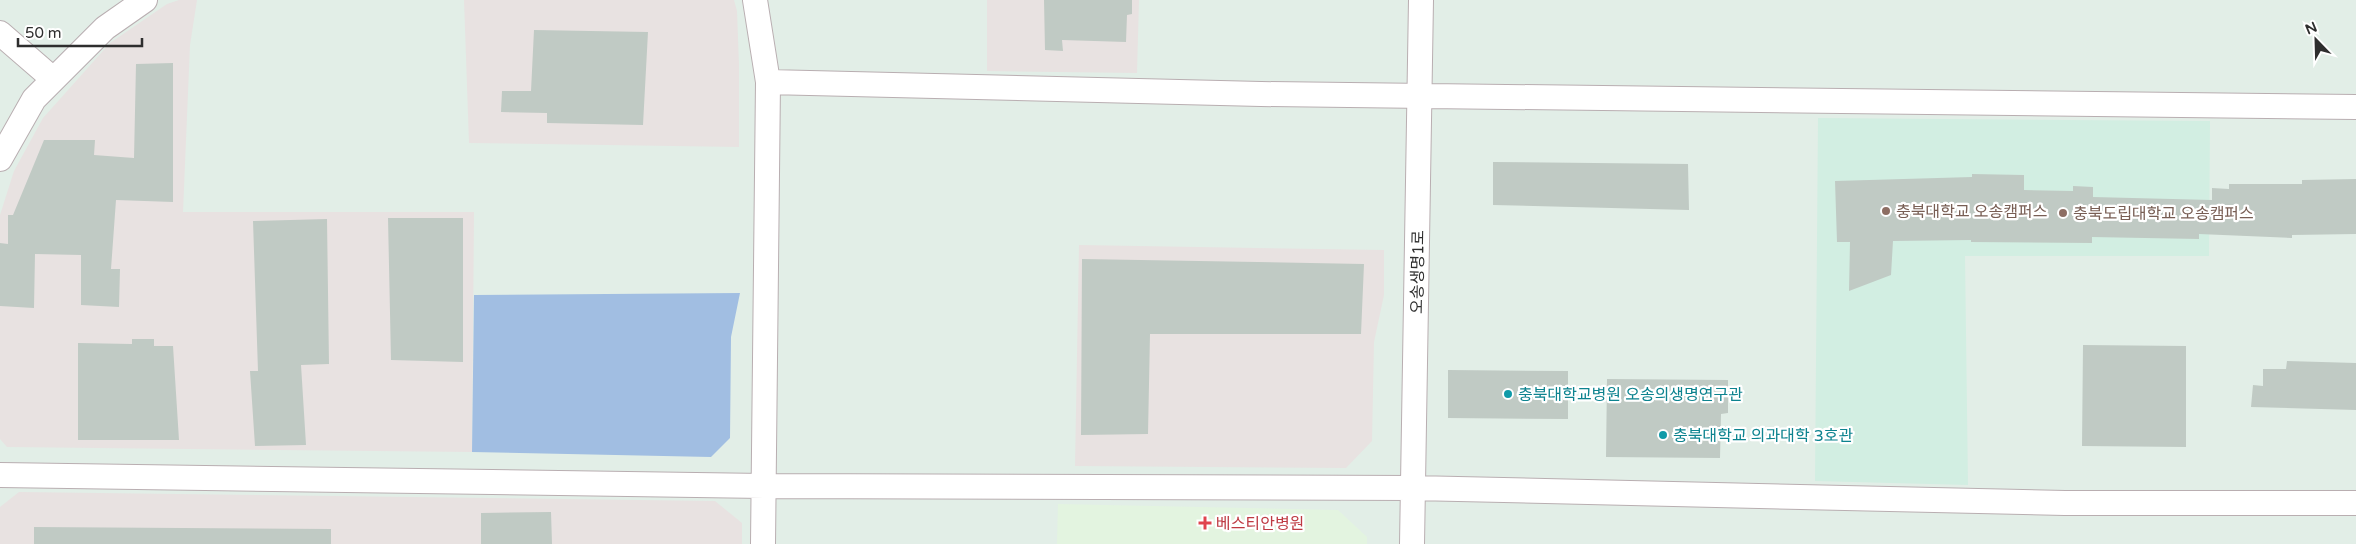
<svg xmlns="http://www.w3.org/2000/svg" width="2356" height="544" font-family="'Varela Round','Noto Sans KR',sans-serif">
	<style>
		.industrial { fill: #e8e2e1 }
		.education { fill: #d2eee2 }
		.medical { fill: #e3f4e0 }
		.green { fill: #a1bee2 }
		.building { fill: #c0cac4 }
		.lines { fill: none; stroke-linecap: round; stroke-linejoin: round }
		.minor-casing { stroke: #b9aeb1; stroke-width: 26 }
		.minor { stroke: #fff; stroke-width: 24 }
		.education-dot { fill: #8d6e63; stroke: #fff; stroke-width: 2 }
		.culture-dot { fill: #0f9aa8; stroke: #fff; stroke-width: 2 }
		.health-dot { fill: #e0444e; stroke: #fff; stroke-width: 2 }
		.labels { text-anchor: middle; stroke-width: 4.5; stroke-linejoin: round; paint-order: stroke }
		.education-label { font-size: 16px; fill: #785e54; stroke: #fff; text-anchor: start }
		.street-label { font-size: 16px; fill: #2e2e2e; stroke: #fff }
		.culture-label { font-size: 16px; fill: #0d838f; stroke: #fff; text-anchor: start }
		.health-label { font-size: 16px; fill: #be3a42; stroke: #fff; text-anchor: start }
	</style>
	<rect width="100%" height="100%" fill="#e2eee7"/>
	<path class="industrial" d="M 179,0 L 197,0 L 190,45 L 183,212 L 474,212 L 472,452 L 7,447 L 0,439 L 0,215 L 14,171 L 43,118 L 110,43 L 167,4 Z
		M 464,0 L 734,0 L 737,11 L 739,65 L 739,147 L 469,143 Z
		M 987,0 L 1139,0 L 1137,73 L 987,71 Z
		M 1079,245 L 1384,250 L 1384,295 L 1374,342 L 1372,441 L 1346,468 L 1075,466 Z
		M 19,492 L 715,501 L 742,523 L 742,544 L 0,544 L 0,507 Z"/>
	<path class="education" d="M 1818,118 L 2210,121 L 2209,256 L 1965,256 L 1968,485 L 1815,481 Z"/>
	<path class="medical" d="M 1058,504 L 1338,510 L 1367,537 L 1367,544 L 1057,544 Z"/>
	<path class="green" d="M 740,293 L 731,337 L 730,438 L 711,457 L 472,452 L 474,295 Z"/>
	<path class="building" d="M 1044,0 L 1132,0 L 1132,14 L 1127,15 L 1126,42 L 1062,40 L 1063,51 L 1045,50 Z
		M 534,30 L 648,32 L 643,125 L 547,123 L 547,113 L 501,112 L 502,91 L 531,91 Z
		M 173,63 L 173,202 L 116,200 L 111,269 L 120,269 L 119,307 L 81,305 L 81,255 L 35,254 L 34,308 L 0,306 L 0,243 L 8,244 L 8,215 L 13,215 L 44,140 L 95,140 L 94,155 L 134,158 L 136,64 Z
		M 1493,162 L 1688,164 L 1689,210 L 1493,205 Z
		M 1972,174 L 2024,175 L 2024,190 L 2073,191 L 2073,186 L 2093,187 L 2093,197 L 2212,200 L 2212,188 L 2229,189 L 2229,184 L 2302,184 L 2302,180 L 2356,179 L 2356,234 L 2292,235 L 2292,238 L 2199,234 L 2199,239 L 2092,237 L 2092,243 L 1971,242 L 1971,240 L 1893,241 L 1891,275 L 1849,291 L 1850,242 L 1837,242 L 1835,181 L 1972,177 Z
		M 388,218 L 463,218 L 463,362 L 391,360 Z
		M 327,219 L 329,364 L 301,365 L 306,445 L 255,446 L 250,371 L 258,371 L 253,221 Z
		M 1082,259 L 1364,264 L 1361,334 L 1150,334 L 1148,434 L 1081,435 Z
		M 132,339 L 154,339 L 154,346 L 173,346 L 179,440 L 78,440 L 78,343 L 132,344 Z
		M 2083,345 L 2186,346 L 2186,447 L 2082,446 Z
		M 2287,361 L 2356,363 L 2356,410 L 2251,407 L 2253,385 L 2263,386 L 2263,369 L 2286,369 Z
		M 1448,370 L 1568,371 L 1568,419 L 1448,418 Z
		M 1607,379 L 1728,380 L 1728,413 L 1721,414 L 1720,458 L 1606,457 Z
		M 551,512 L 552,544 L 481,544 L 481,513 Z
		M 34,527 L 331,529 L 331,544 L 34,544 Z"/>
	<g class="lines">
		<g class="minor-casing">
			<path id="minor" d="M 755,0 L 768,82 L 763,544
				M 0,33 L 53,79
				M 768,82 L 1261,94 L 2356,107
				M 0,159 L 34,99 L 105,28 L 145,0
				M 0,475 L 765,486 L 1413,488 L 2065,503 L 2356,503
				M 1412,544 L 1421,0"/>
		</g>
		<use href="#minor" class="minor"/>
	</g>
	<g class="education-dot">
		<circle cx="1886" cy="211" r="5"/>
		<circle cx="2063" cy="213" r="5"/>
	</g>
	<g class="culture-dot">
		<circle cx="1508" cy="394" r="5"/>
		<circle cx="1663" cy="435" r="5"/>
	</g>
	<path class="health-dot" d="M1202.5 515.5h5v5h5v5h-5v5h-5v-5h-5v-5h5z"/>
	<g class="labels">
		<g class="education-label">
			<text x="1896" y="217">충북대학교 오송캠퍼스</text>
			<text x="2073" y="219">충북도립대학교 오송캠퍼스</text>
		</g>
		<g class="street-label">
			<text transform="translate(1417 272) rotate(-89)" y="6">오송생명1로</text>
		</g>
		<g class="culture-label">
			<text x="1518" y="400">충북대학교병원 오송의생명연구관</text>
			<text x="1673" y="441">충북대학교 의과대학 3호관</text>
		</g>
		<g class="health-label">
			<text x="1216" y="529">베스티안병원</text>
		</g>
	</g>
	<g transform="translate(2316 40) rotate(337)" stroke="#ffffff" stroke-width="4" paint-order="stroke">
	<path d="M0-4L9 19L0 12L-9 19Z" fill="#2e2e2e"/>
	<text y="-8" font-size="14" font-weight="bold" text-anchor="middle" fill="#2e2e2e">N</text>
	</g>
	<path d="M18 38v8h124v-8" fill="none" stroke="#2e2e2e" stroke-width="2.5"/>
	<text x="25" y="38" font-size="15" fill="#2e2e2e" stroke="#ffffff" stroke-width="4" paint-order="stroke">50 m</text>
</svg>
